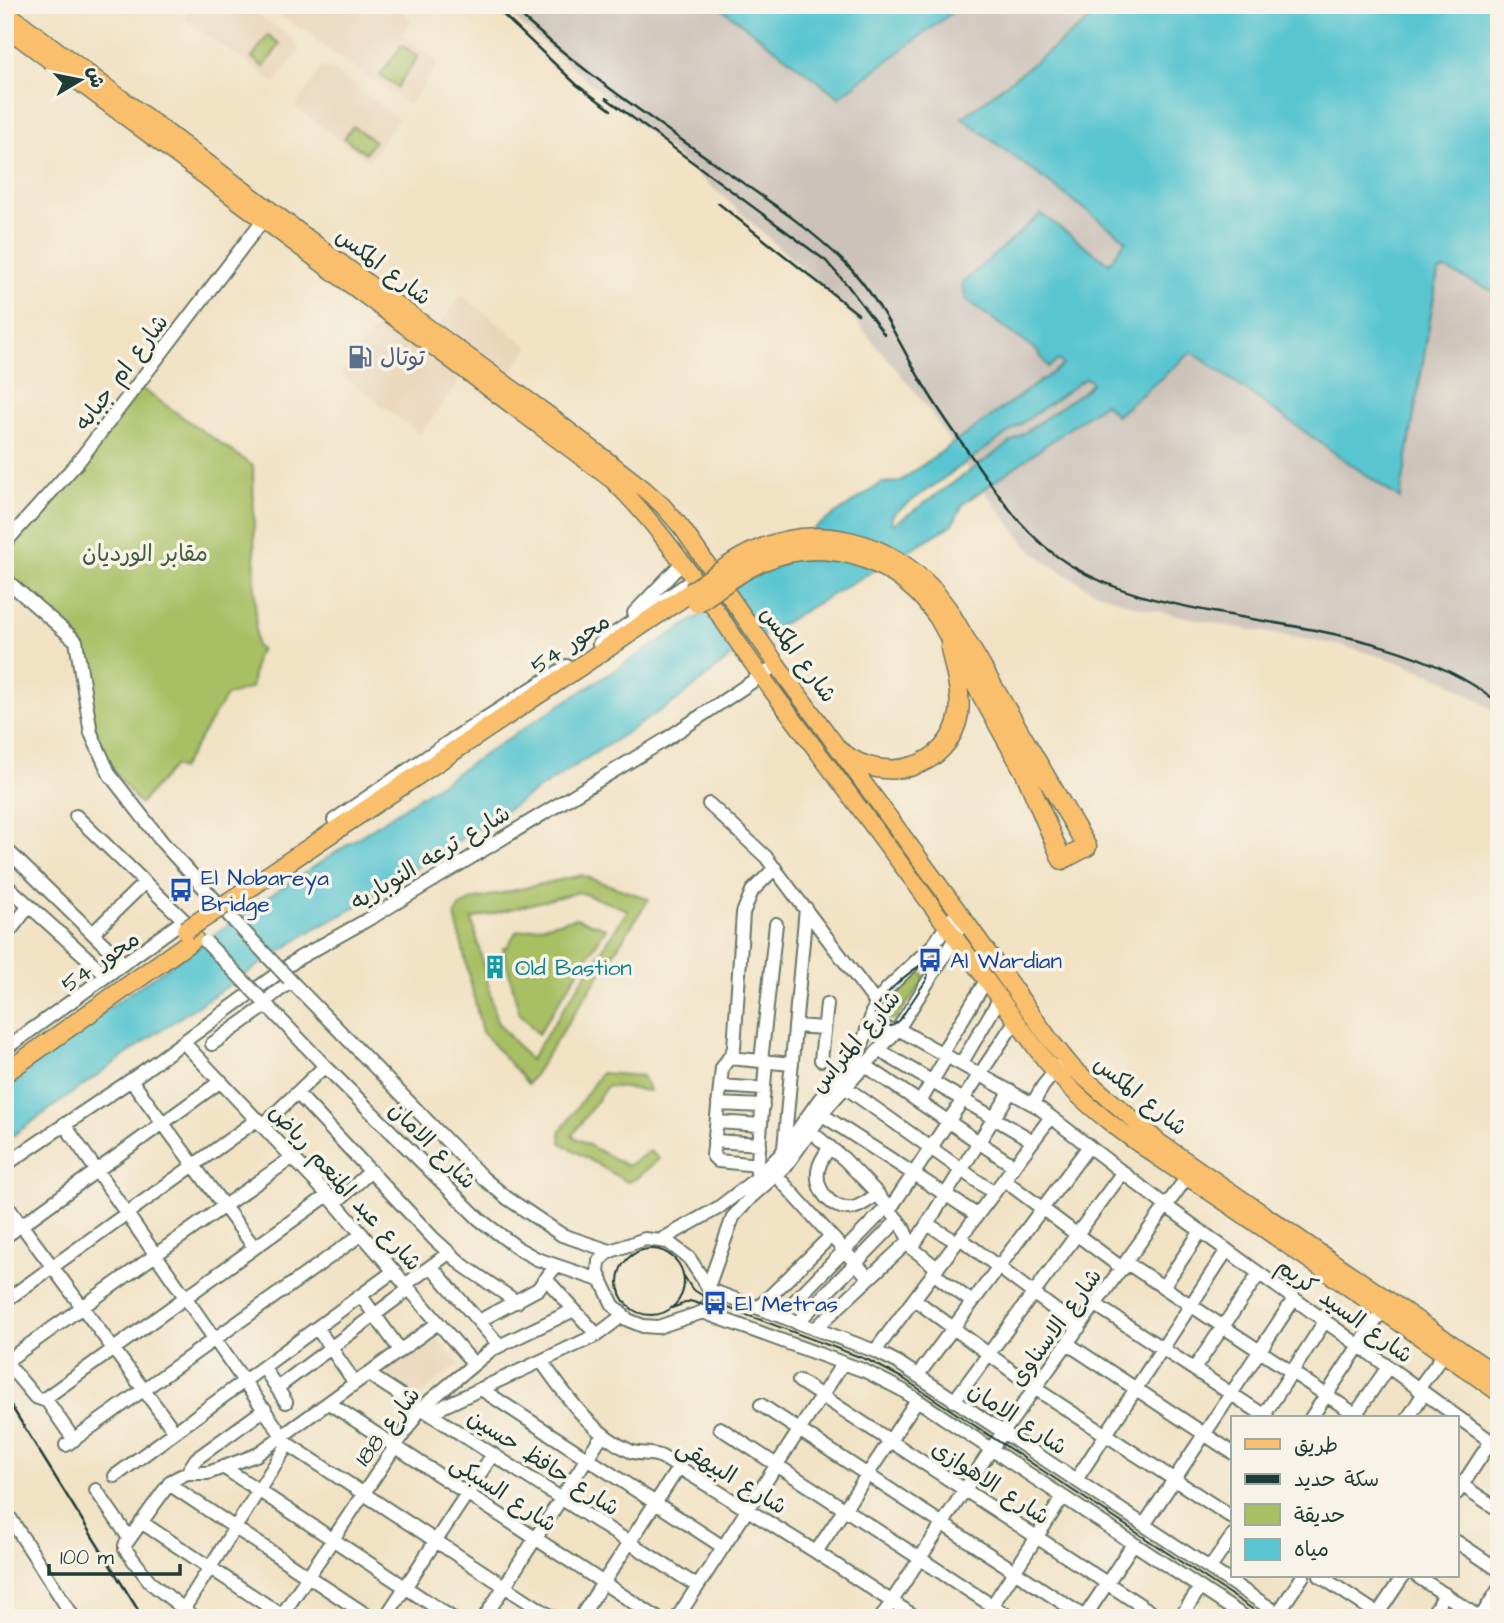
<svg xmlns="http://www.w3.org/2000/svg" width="1504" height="1623" font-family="'Architects Daughter','Playpen Sans Arabic',sans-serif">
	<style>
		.built { fill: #e9d4b8 }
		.industrial { fill: #ccc2b9 }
		.green { fill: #a8bf64; stroke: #647e4c; stroke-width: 2; fill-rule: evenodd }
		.water { fill: #59c5d0; stroke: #3c8182; stroke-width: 2; fill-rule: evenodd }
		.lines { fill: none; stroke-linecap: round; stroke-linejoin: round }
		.minor-casing { stroke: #687766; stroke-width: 16 }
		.major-casing { stroke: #687766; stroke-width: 19 }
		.highway-casing { stroke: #687766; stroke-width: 21 }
		.minor { stroke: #fff; stroke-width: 12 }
		.major { stroke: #f9bf6d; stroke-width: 16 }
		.highway { stroke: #f9bf6d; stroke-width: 18 }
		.tram { stroke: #1f3d34; stroke-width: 2 }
		.rail { stroke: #1f3d34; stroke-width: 2.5 }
		.minor-bridge-casing { stroke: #687766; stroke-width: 16; stroke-linecap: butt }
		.highway-bridge-casing { stroke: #687766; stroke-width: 21; stroke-linecap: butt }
		.minor-bridge { stroke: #fff; stroke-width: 12 }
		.highway-bridge { stroke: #f9bf6d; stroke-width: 18 }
		.labels { text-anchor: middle; stroke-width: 7; stroke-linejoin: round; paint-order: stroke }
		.street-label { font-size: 23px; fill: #1f3d34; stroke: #f7f3e8 }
		.service-label { font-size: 23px; fill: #4e5e75; stroke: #f7f3e8; text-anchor: start }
		.park-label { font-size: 23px; fill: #415e40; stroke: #f7f3e8 }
		.transit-label { font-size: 23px; fill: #164399; stroke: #f7f3e8; text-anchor: start }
		.culture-label { font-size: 23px; fill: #0d838f; stroke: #f7f3e8; text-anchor: start }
	</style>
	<rect width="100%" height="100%" fill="#f7f3e8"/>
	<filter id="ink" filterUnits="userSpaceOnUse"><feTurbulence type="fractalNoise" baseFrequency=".0143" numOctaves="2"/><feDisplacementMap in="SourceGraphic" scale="14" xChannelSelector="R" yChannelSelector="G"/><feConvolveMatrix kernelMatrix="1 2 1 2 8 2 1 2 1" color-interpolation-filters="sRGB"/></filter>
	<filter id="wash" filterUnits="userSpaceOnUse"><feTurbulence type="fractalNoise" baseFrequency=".00686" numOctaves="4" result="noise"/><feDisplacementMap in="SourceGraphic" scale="28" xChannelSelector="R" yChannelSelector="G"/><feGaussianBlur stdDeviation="1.57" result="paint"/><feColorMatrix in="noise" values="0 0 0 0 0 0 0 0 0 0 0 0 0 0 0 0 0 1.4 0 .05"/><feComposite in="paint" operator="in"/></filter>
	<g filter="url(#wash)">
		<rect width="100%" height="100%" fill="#f1e2c4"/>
		<path class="built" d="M 193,5 L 245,5 L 295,41 L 299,52 L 275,83 L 183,18 Z
			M 266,5 L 395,5 L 411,21 L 401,34 L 439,62 L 409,105 L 314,40 L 314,35 L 306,29 L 301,30 Z
			M 322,67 L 333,70 L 398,119 L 369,161 L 295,107 Z
			M 461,295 L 529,347 L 505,380 L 437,328 Z
			M 381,321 L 460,381 L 420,434 L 341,374 Z
			M 433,1333 L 459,1364 L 418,1397 L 380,1372 Z"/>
		<path class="industrial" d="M 499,5 L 717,5 L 839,97 L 962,5 L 1109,5 L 962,118 L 1126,240 L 1109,263 L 966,300 L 1037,351 L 1048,367 L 1059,360 L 1063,365 L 1086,377 L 1092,384 L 1099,407 L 1105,403 L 1116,416 L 1192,352 L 1400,498 L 1438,272 L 1445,269 L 1499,294 L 1499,714 L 1451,683 L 1403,663 L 1344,646 L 1229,626 L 1138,607 L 1091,590 L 1049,564 L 1029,548 L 973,477 L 922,400 L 846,309 L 725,198 Z"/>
		<path class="green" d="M 268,35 L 280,44 L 264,67 L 252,58 Z
			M 402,45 L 418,57 L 397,87 L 380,75 Z
			M 353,126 L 374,141 L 365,153 L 344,138 Z
			M 141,388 L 253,466 L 256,646 L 261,650 L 256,657 L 251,688 L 226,696 L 181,769 L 174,766 L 140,804 L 117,776 L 104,753 L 95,730 L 80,639 L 6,572 L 5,551 Z
			M 581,875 L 649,899 L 528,1084 L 482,1032 L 455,915 L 460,906 L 472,900 ZM 579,892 L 628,910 L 530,1060 L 497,1022 L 472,919 Z
			M 576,918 L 606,928 L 538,1034 L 519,1012 L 503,948 L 507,947 L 516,932 Z
			M 917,972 L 924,975 L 924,981 L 897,1017 L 893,1020 L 886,1018 L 883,1013 L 885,1006 Z
			M 601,1073 L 642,1076 L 650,1091 L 607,1086 L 572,1136 L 627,1166 L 650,1151 L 659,1159 L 635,1179 L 627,1182 L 561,1143 L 560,1132 Z"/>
		<path class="water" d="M 717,5 L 962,5 L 839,97 Z
			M 1109,5 L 1499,5 L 1499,294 L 1445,269 L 1438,272 L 1400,499 L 1192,352 L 1116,416 L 1105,403 L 963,504 L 952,525 L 775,628 L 729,658 L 682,697 L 346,913 L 314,929 L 161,1030 L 5,1141 L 5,1082 L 32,1061 L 274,893 L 538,719 L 695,619 L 789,545 L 882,483 L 899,482 L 1063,365 L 1059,360 L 1048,367 L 1037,351 L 966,300 L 962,283 L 1041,214 L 1109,263 L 1126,240 L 962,118 ZM 1086,378 L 1092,383 L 1085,390 L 896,523 L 891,522 L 893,514 Z"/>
	</g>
	<g filter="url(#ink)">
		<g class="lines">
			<g class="minor-casing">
				<path id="minor" d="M 5,543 L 78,462 L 263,220
					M 5,579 L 76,641 L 91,733 L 110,775 L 163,843 L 235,922
					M 634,613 L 682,563
					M 599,644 L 694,579
					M 709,804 L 766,857 L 876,1003
					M 76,816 L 189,925
					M 334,820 L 456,737 L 567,666
					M 5,848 L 123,963
					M 5,884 L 106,975
					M 93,933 L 145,882
					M 5,937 L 29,906
					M 289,979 L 483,1178 L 507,1198 L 562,1235 L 610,1251
					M 261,999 L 325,1066 L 479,1219 L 519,1249 L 537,1259 L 602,1281
					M 264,1002 L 291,981
					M 872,1012 C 875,1025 885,1032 898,1029 L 1038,1107 L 1166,1206 L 1499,1447
					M 795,1026 L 824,1028
					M 183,1042 L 328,1195 L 473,1363
					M 212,1044 L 267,1005
					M 5,1049 L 184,920
					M 880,1051 L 1033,1141
					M 942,1053 L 987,979
					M 729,1058 L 792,1064
					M 821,1060 L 827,1004
					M 761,1061 L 776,924
					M 961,1064 L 1000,998
					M 866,1066 L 1014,1166
					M 131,1080 L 254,1247
					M 720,1086 L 764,1089
					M 845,1087 L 994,1193
					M 297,1093 L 434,1239 L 464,1266 L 517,1302
					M 920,1102 L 947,1056
					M 1033,1103 L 1043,1086 L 1059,1066
					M 718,1104 L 763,1106
					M 821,1114 L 977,1215
					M 717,1122 L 761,1125
					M 64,1124 L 288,1444 L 553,1618
					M 263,1125 L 325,1066
					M 810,1131 L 844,1159 L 874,1190 L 903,1227 L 912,1248 L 937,1268
					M 714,1141 L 760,1144
					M 830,1147 C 826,1153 821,1159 819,1167 C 813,1187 830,1211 853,1208 C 862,1206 870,1199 878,1194
					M 784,1148 L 806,908
					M 5,1165 L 131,1080 L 299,958 L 374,916 L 665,740 L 777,665
					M 758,1165 L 718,1161 L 713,1156 L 722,1068 L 732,1053 L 734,1048 L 743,913 L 752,891 L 775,868
					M 757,1173 L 766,1061
					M 776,1175 L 869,1278
					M 1004,1180 L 1123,1269
					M 5,1203 L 175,1432
					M 335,1203 L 371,1171
					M 890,1209 L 1016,1020
					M 927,1224 L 957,1242
					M 5,1237 L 221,1081
					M 960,1238 L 1079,1328
					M 645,1239 L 668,1242 L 689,1258 L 710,1290 L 711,1301 L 703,1312 L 658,1327 L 643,1326 L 628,1320 L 613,1305 L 598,1273 L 599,1261 L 608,1252 Z
					M 661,1240 L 718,1208 L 757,1178 L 780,1155 L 819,1100 L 859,1054 L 876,1003 L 887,989 L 934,944 L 951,919
					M 912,1248 L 1011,1091
					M 1127,1263 L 1361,1418
					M 431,1266 L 499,1345
					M 933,1273 L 972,1302
					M 547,1280 L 597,1335
					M 405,1285 L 449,1253
					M 708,1287 L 733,1217 L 751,1197 L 785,1167 L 829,1105 L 898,1029 L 956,937 L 960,924 L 960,913
					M 1163,1287 L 1201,1231
					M 710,1290 L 875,1351 L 897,1362 L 1285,1618
					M 361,1296 L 400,1350
					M 914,1299 L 1036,1389 L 1233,1518
					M 5,1301 L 258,1119
					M 1096,1305 L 1268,1418
					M 758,1308 L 831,1236
					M 703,1312 L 865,1371 L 902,1390 L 1246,1618
					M 780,1316 L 888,1206
					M 479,1321 L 538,1289 L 555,1267
					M 797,1323 L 898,1220
					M 317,1328 L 355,1383
					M 815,1329 L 909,1241
					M 1068,1344 L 1233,1453
					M 875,1351 L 1051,1117
					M 541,1361 C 567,1396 589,1432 630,1451 C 640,1455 651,1452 662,1457 L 816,1552 L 917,1618
					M 264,1368 L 286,1402
					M 1194,1369 L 1259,1274
					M 368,1374 L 697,1586
					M 918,1375 L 1089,1146
					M 799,1381 L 1160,1618
					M 277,1388 L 409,1289
					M 481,1389 L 723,1547
					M 1418,1389 L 1444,1354
					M 44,1399 L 328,1195
					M 954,1401 L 1123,1172
					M 329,1403 L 657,1618
					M 761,1405 L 1086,1618
					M 429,1413 L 597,1335 L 622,1316
					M 1262,1418 L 1325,1321
					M 1311,1418 L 1382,1311
					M 1353,1418 L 1388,1367
					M 1408,1418 L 1424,1393
					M 720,1428 L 1011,1618
					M 74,1440 L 47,1401 L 35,1397 L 10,1367 L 8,1360 L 293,1157
					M 66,1445 L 362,1234
					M 223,1467 L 452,1618
					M 187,1473 L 208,1473 L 256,1455 L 438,1323
					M 115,1476 L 394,1271
					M 1076,1480 L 1227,1250
					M 1457,1482 L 1499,1510
					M 169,1484 L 371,1618
					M 96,1490 L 129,1538
					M 1457,1493 L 1491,1441
					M 5,1510 L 74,1618
					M 141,1522 L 286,1618
					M 1144,1525 L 1294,1299
					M 1457,1542 L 1499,1570
					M 816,1552 L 917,1400
					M 1210,1568 L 1233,1535
					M 1320,1576 L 1384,1618
					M 1417,1576 L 1480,1618
					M 183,1610 L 288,1444
					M 1278,1613 L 1303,1576
					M 195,1618 L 151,1583 L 125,1549 L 125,1545 L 171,1481 L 187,1473 L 196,1459 L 265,1409
					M 280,1618 L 421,1408 L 491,1350 L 574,1310
					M 385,1618 L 493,1454
					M 484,1618 L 602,1435
					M 580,1618 L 679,1467
					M 677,1618 L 843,1363
					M 881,1618 L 994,1445 L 1192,1170
					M 984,1618 L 1063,1497
					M 1084,1618 L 1133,1544
					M 1180,1618 L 1200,1588
					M 1375,1618 L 1403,1576
					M 1430,1618 L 1445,1594
					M 1480,1618 L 1499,1589"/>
			</g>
			<g class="major-casing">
				<path id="major" d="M 5,11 L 389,299 L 550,416 L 644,489 L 662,505 L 682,528 L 790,683 L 964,919 L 1051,1041 L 1073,1068 L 1159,1142 L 1499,1376
					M 5,27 L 612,480 C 677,543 722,624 776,696 C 864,814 952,932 1038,1051 C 1086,1115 1158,1157 1223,1201 C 1315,1264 1408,1328 1499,1393"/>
			</g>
			<g class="highway-casing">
				<path id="highway" d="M 924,599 L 938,617 L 1025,773 L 1062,860 L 1087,847 L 949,611 L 934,591
					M 843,753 C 884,785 949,769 959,714 C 962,693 954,669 950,648
					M 230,901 L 691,592
					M 5,1073 L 194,939"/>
			</g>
			<use href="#minor" class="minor"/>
			<use href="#major" class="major"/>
			<use href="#highway" class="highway"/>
			<path class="tram" d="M 930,960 L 927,979 L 899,1021 L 892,1026 L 880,1024 L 875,1017 C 874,999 913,968 930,960 Z
				M618 1282a33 33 0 1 1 66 0a33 33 0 1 1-66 0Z
				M 684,1276 L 692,1289 L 715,1303 L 868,1360 L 904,1379 L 1266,1618
				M 672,1308 L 690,1301 L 710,1307"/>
			<path class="rail" d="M 493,5 L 577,85 L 611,110
				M 509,5 C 577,69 654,120 730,174 C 769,201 811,229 845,263 C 877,294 898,341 920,379 C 935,405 952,429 969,453 C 998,494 1026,539 1070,565 C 1114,592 1162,602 1213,612 C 1309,630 1420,640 1499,703
				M 606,98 L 826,261 L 848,286 L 884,334
				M 718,203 L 858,314
				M 5,1396 L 143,1618"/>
			<g class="minor-bridge-casing">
				<path id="minor-bridge" d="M 235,922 L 289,979
					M 206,942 L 261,999"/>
			</g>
			<g class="highway-bridge-casing">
				<path id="highway-bridge" d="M 691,592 C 711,578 732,561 755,551 C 818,522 887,541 934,591
					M 697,603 C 718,589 738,572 761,562 C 819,536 881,554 924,599
					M 186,930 L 230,901"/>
			</g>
			<use href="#minor-bridge" class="minor-bridge"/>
			<use href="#highway-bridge" class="highway-bridge"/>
		</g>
	</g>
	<defs>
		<g id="fuel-bare" transform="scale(1.89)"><path d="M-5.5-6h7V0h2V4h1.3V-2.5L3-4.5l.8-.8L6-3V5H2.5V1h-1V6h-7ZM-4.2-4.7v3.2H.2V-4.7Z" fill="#5c6f8a" stroke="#f7f3e8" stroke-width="2.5" paint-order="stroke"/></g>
		<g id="bus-bare" transform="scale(1.89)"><path d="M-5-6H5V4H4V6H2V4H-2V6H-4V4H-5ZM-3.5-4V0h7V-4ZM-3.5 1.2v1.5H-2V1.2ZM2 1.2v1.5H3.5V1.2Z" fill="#1a4fb4" stroke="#f7f3e8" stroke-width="2.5" paint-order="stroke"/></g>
		<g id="building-bare" transform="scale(1.89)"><path d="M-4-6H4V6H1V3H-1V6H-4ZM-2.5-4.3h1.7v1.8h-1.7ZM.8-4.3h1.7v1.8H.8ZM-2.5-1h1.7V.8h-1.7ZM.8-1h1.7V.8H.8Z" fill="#0f9aa8" stroke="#f7f3e8" stroke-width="2.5" paint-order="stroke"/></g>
	</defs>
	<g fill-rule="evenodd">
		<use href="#fuel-bare" x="360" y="357"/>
		<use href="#bus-bare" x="181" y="890"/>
		<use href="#bus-bare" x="930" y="960"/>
		<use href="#building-bare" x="495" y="967"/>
		<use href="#bus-bare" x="715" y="1303"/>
	</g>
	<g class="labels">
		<g class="street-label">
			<text transform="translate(384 266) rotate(37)" y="8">شارع المكس</text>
			<text transform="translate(121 372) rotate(-53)" y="8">شارع ام جبابه</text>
			<text transform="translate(570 643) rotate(-34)" y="8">محور 54</text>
			<text transform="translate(799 654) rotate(54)" y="8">شارع المكس</text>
			<text transform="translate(430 857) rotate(-31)" y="8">شارع ترعه النوباريه</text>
			<text transform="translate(100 961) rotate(-35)" y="8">محور 54</text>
			<text transform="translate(855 1041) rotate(-50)" y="8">شارع المتراس</text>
			<text transform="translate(1141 1095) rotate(39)" y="8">شارع المكس</text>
			<text transform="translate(433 1145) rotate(45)" y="8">شارع الامان</text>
			<text transform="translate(346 1187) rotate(48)" y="8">شارع عبد المنعم رياض</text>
			<text transform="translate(1345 1310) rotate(36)" y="8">شارع السيد كريم</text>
			<text transform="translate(1055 1327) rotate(-54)" y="8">شارع الاسناوى</text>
			<text transform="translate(1018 1418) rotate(33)" y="8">شارع الامان</text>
			<text transform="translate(387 1426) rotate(-53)" y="8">شارع 188</text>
			<text transform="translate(544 1462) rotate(33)" y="8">شارع حافظ حسين</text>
			<text transform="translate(732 1476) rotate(31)" y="8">شارع البيهقى</text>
			<text transform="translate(991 1482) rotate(33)" y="8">شارع الاهوازى</text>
			<text transform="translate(504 1493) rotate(33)" y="8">شارع السبكى</text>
		</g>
		<g class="service-label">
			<text x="380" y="365">توتال</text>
		</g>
		<g class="park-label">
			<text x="145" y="561">مقابر الورديان</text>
		</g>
		<g class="transit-label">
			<text x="201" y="885">El Nobareya<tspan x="201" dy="26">Bridge</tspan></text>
			<text x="950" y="968">Al Wardian</text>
			<text x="735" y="1311">El Metras</text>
		</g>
		<g class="culture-label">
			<text x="515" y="975">Old Bastion</text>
		</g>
	</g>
	<rect width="1504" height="1623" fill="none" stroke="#f7f3e8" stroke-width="28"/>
	<rect x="1231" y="1416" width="228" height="161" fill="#f7f3e8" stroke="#a1aaa0" stroke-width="2"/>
	<rect x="1245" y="1439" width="35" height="10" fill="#f9bf6d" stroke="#a1aaa0" stroke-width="2"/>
	<text x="1294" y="1452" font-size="21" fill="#1f3d34">طريق</text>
	<rect x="1245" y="1474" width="35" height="10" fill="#1f3d34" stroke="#a1aaa0" stroke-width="2"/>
	<text x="1294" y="1486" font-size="21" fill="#1f3d34">سكة حديد</text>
	<rect x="1245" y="1504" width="35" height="21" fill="#a8bf64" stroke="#a1aaa0" stroke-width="2"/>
	<text x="1294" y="1522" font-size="21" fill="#1f3d34">حديقة</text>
	<rect x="1245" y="1539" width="35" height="21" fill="#59c5d0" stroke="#a1aaa0" stroke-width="2"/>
	<text x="1294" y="1556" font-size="21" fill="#1f3d34">مياه</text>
	<g transform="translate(80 80) rotate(80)" stroke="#f7f3e8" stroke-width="5" paint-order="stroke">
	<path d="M0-5L12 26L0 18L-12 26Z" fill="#1f3d34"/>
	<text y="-10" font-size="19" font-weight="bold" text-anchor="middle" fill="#1f3d34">ش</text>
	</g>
	<path d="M49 1564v10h131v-10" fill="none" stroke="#1f3d34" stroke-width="3.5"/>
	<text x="60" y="1564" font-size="21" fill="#1f3d34" stroke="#f7f3e8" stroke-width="5" paint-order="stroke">100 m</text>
</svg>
